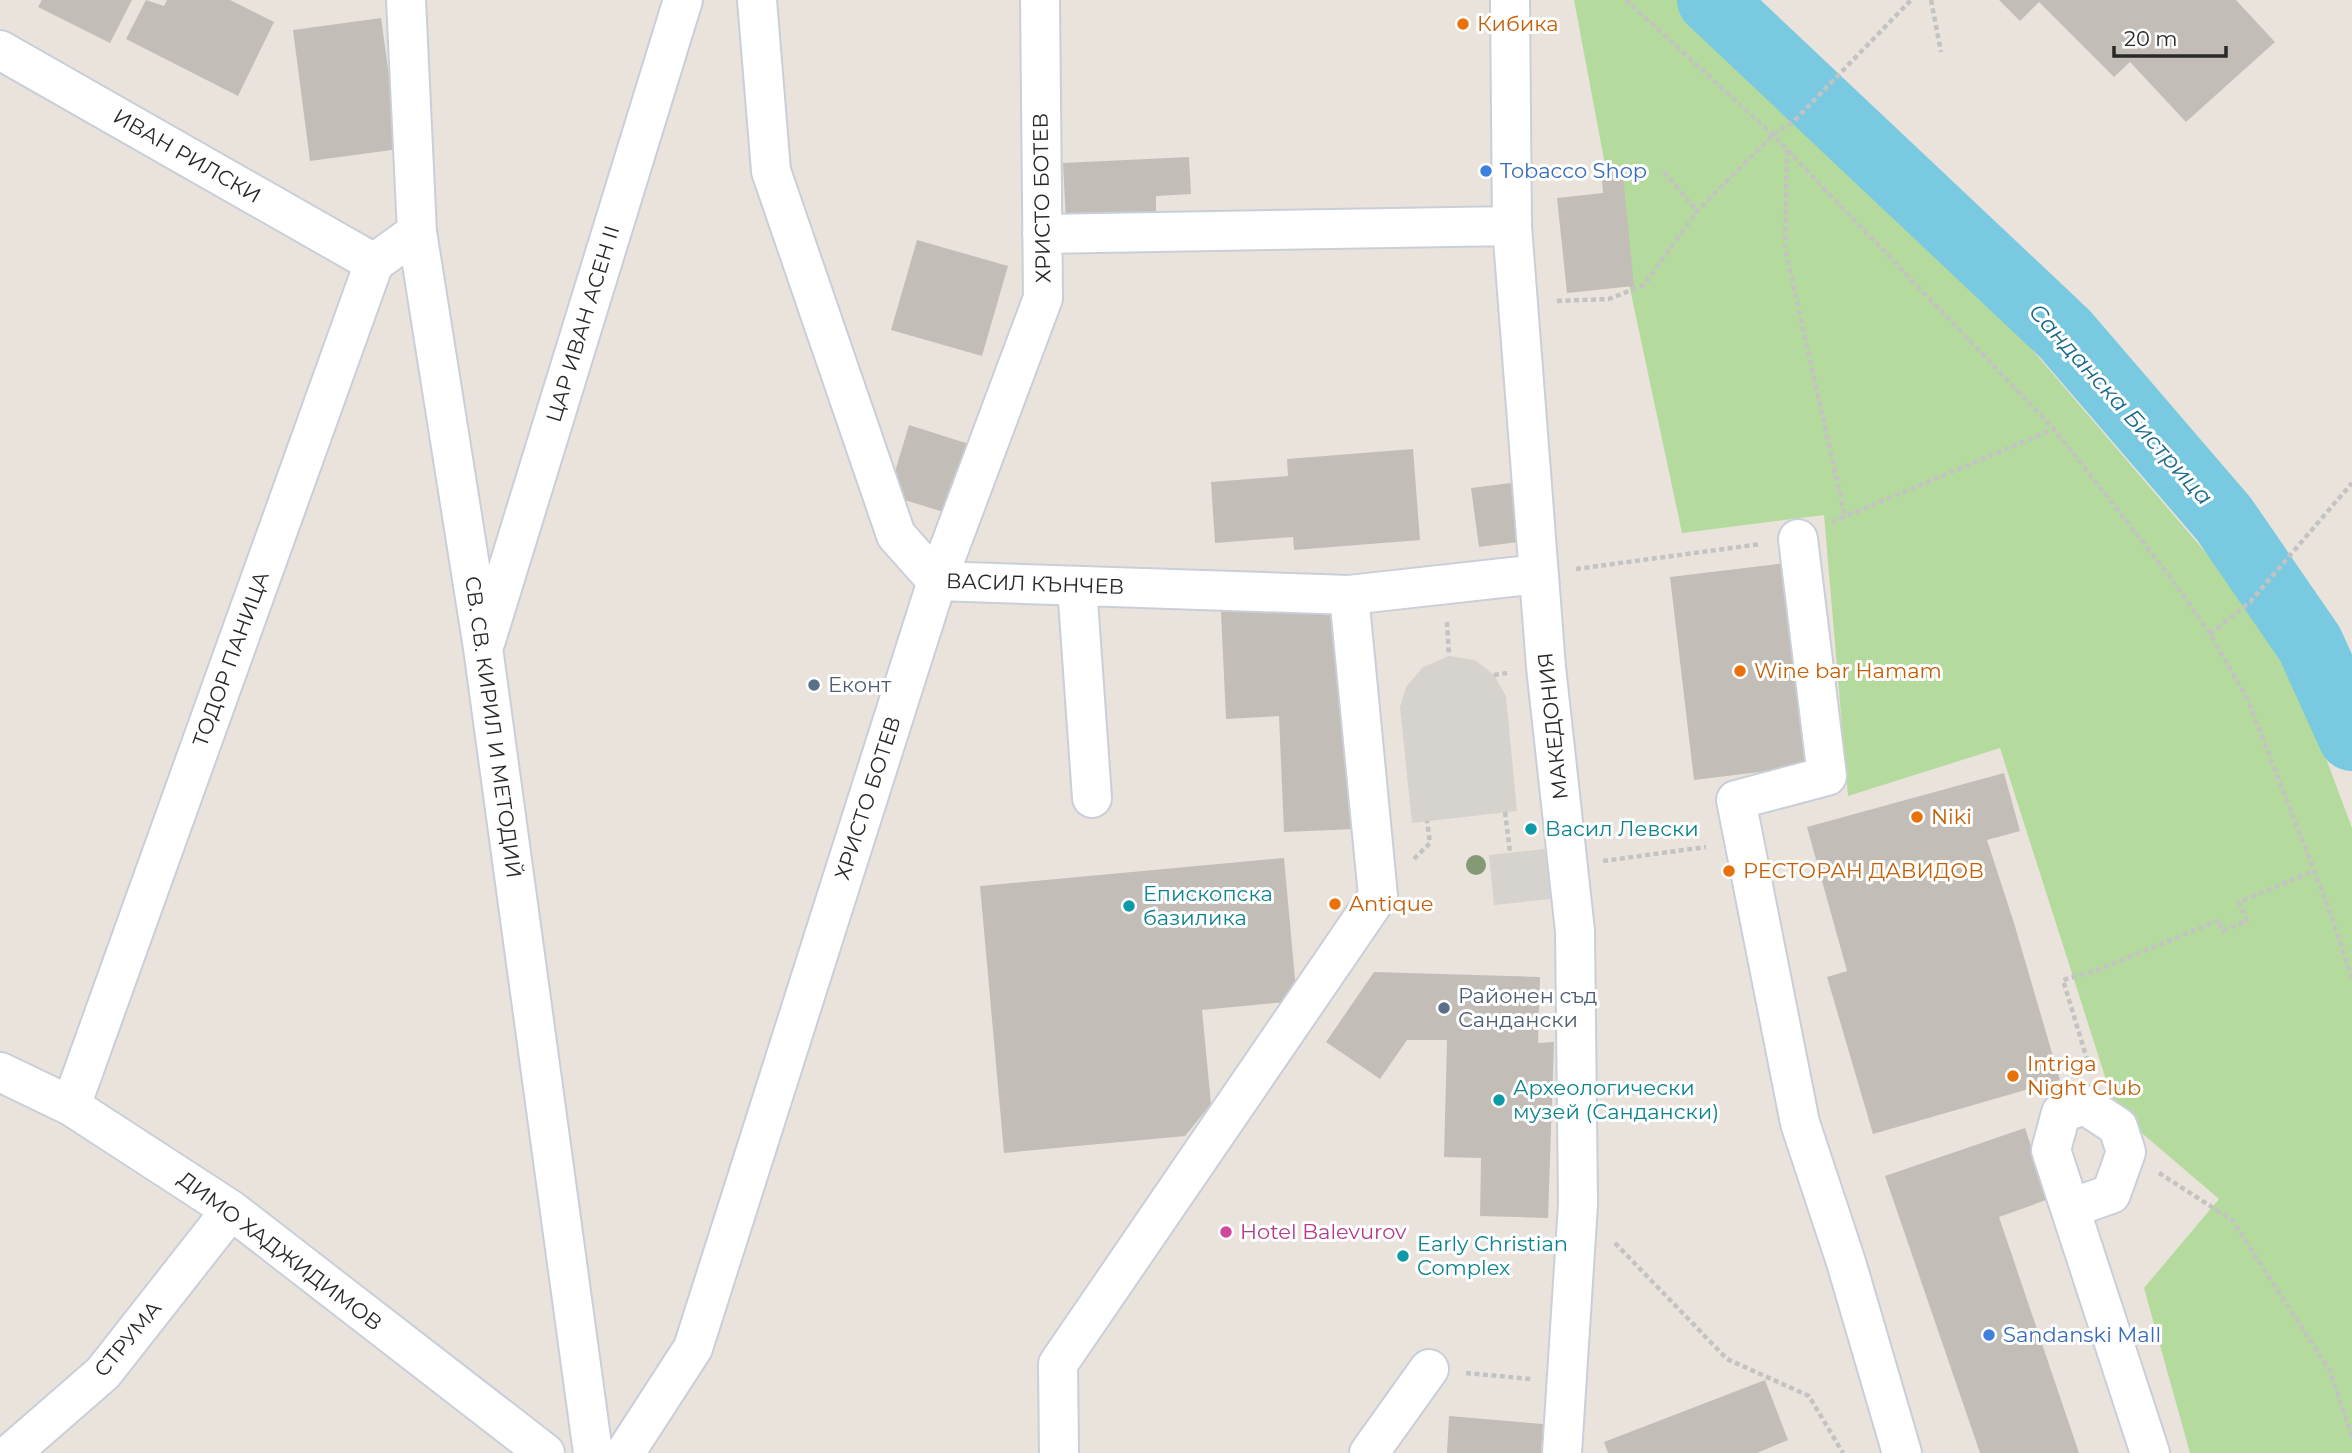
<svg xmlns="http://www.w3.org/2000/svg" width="2352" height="1453" font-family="Montserrat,sans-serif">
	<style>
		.green { fill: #b5da9e }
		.plaza { fill: #d6d2ce }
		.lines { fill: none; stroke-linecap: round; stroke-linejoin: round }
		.river { stroke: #79cae1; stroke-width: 68 }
		.building { fill: #c2beb7 }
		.minor-casing { stroke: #caced9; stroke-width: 42 }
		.path { stroke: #c3c3c3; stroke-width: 4.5; stroke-dasharray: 5 3.5; stroke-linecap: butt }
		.minor { stroke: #fff; stroke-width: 38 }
		.tree { fill: #849975 }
		.food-dot { fill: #e8710a; stroke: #fff; stroke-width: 2.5 }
		.shop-dot { fill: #3f7fe0; stroke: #fff; stroke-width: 2.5 }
		.service-dot { fill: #5c6f8a; stroke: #fff; stroke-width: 2.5 }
		.culture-dot { fill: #0f9aa8; stroke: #fff; stroke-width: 2.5 }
		.hotel-dot { fill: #d1479c; stroke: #fff; stroke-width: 2.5 }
		.labels { text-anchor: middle; stroke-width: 6; stroke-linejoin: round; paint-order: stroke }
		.food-label { font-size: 21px; fill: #c56008; stroke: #fff; text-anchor: start }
		.street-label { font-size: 21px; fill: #292929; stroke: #fff }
		.shop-label { font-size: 21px; fill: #366cbe; stroke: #fff; text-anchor: start }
		.service-label { font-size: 21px; fill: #4e5e75; stroke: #fff; text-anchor: start }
		.culture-label { font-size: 21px; fill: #0d838f; stroke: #fff; text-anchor: start }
		.hotel-label { font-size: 21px; fill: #b23c85; stroke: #fff; text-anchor: start }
		.water-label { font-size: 23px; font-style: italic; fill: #1b698a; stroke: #fff }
	</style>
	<rect width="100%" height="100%" fill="#e9e3dc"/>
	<path class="green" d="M 1574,0 L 1689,0 L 1894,188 L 2283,643 L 2352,828 L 2352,1453 L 2190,1453 L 2144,1288 L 2219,1199 L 2116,1111 L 2000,748 L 1848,796 L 1824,515 L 1682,533 L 1616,223 Z"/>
	<path class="plaza" d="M 1449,656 L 1475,660 L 1494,675 L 1506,696 L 1517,811 L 1412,823 L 1400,707 L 1406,687 L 1423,667 Z
		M 1545,849 L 1551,899 L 1494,905 L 1489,855 Z"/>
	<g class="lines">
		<path class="river" d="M 1711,0 L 2065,334 L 2224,519 L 2310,644 L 2352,737"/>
	</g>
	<path class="building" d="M 42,0 L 132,0 L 110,43 L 38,7 Z
		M 146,0 L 164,6 L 167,0 L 230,0 L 274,22 L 238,96 L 126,39 Z
		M 1999,0 L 2236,0 L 2275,42 L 2186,122 L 2130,62 L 2114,77 L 2039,2 L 2020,21 Z
		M 381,18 L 399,149 L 310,161 L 293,30 Z
		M 1189,157 L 1191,194 L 1156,196 L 1156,217 L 1066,221 L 1063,163 Z
		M 1622,165 L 1634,286 L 1567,293 L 1557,198 L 1603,193 L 1601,168 Z
		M 917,240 L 1008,266 L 982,356 L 891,330 Z
		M 909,425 L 969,444 L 947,513 L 888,495 Z
		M 1413,449 L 1420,540 L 1294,550 L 1293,537 L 1215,543 L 1211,482 L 1288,476 L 1287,459 Z
		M 1519,482 L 1526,541 L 1479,547 L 1471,488 Z
		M 1786,563 L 1810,766 L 1694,780 L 1670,577 Z
		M 1344,606 L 1355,829 L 1284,832 L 1279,716 L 1226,719 L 1221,612 Z
		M 2004,773 L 2020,831 L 1987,840 L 2014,923 L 2060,1080 L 1873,1134 L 1827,977 L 1847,971 L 1807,827 Z
		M 1284,858 L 1297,1001 L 1202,1010 L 1211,1104 L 1185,1136 L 1004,1153 L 980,886 Z
		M 1374,972 L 1540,977 L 1538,1043 L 1554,1042 L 1548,1218 L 1480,1216 L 1481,1158 L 1444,1157 L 1447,1040 L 1407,1040 L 1380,1079 L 1326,1042 Z
		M 2025,1128 L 2049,1199 L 1999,1217 L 2079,1453 L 1980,1453 L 1885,1176 Z
		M 1765,1380 L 1788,1440 L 1757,1453 L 1608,1453 L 1604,1442 Z
		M 1449,1416 L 1543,1424 L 1541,1453 L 1447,1453 Z"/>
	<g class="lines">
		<g class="minor-casing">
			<path id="minor" d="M 406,0 L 417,232 L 483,648 L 593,1453
				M 757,0 L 771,171 L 896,535 L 937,581 L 1349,595 L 1539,574
				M 1510,0 L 1512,226 L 1546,667 L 1575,931 L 1578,1204 L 1562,1453
				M 0,50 L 374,263
				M 1042,234 L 1512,226
				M 1798,539 L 1827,776 L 1736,800 L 1800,1123 L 1846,1262 L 1902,1453
				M 1077,586 L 1092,798
				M 486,640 L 683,0
				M 0,1072 L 71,1106 L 231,1210 L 545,1453
				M 71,1106 L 374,263 L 417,232
				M 2071,1208 L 2111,1194 L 2126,1152 L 2118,1127 L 2085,1105 L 2061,1113 L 2051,1150 L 2150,1453
				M 11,1453 L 103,1373 L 231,1210
				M 625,1453 L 693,1348 L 937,581 L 1043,298 L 1040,0
				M 1059,1453 L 1058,1364 L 1378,896 L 1349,595
				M 1369,1453 L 1429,1369"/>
		</g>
		<path class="path" d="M 1626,0 L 1773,135 L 2054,429 L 2171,578 L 2210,634 L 2247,698 L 2329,909 L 2352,978
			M 1931,0 L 1941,52
			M 1787,150 L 1785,248 L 1845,516
			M 1664,172 L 1697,211
			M 1557,301 L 1609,299 L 1644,285 L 1697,211 L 1773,135 L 1794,121 L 1911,0
			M 1832,522 L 2054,429
			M 1576,569 L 1761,544
			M 1447,622 L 1449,656
			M 2210,634 L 2250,602 L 2352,483
			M 1494,675 L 1507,673
			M 1505,812 L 1510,852
			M 1414,859 L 1430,843 L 1427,821
			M 1603,861 L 1706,847
			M 2090,1069 L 2063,980 L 2098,970 L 2219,920 L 2223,931 L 2247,921 L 2239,902 L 2314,871
			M 2159,1173 L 2232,1220 L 2330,1371 L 2352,1437
			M 1615,1243 L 1727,1359 L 1809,1396 L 1843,1453
			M 1466,1373 L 1531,1379"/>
		<use href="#minor" class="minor"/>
	</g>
	<circle class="tree" cx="1476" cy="865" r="10"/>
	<g class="food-dot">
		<circle cx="1463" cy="24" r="7"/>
		<circle cx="1740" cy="671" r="7"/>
		<circle cx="1917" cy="817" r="7"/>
		<circle cx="1729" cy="871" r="7"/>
		<circle cx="1335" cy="904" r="7"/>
		<circle cx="2013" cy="1076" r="7"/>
	</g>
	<g class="shop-dot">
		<circle cx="1486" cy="171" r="7"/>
		<circle cx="1989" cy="1335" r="7"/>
	</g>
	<g class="service-dot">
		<circle cx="814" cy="685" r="7"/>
		<circle cx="1444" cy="1008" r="7"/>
	</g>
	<g class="culture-dot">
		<circle cx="1531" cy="829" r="7"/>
		<circle cx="1129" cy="906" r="7"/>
		<circle cx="1499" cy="1100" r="7"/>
		<circle cx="1403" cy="1256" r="7"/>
	</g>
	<circle class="hotel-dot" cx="1226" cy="1232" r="7"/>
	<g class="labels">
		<g class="food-label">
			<text x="1477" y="31">Кибика</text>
			<text x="1754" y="678">Wine bar Hamam</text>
			<text x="1931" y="824">Niki</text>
			<text x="1743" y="878">РЕСТОРАН ДАВИДОВ</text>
			<text x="1349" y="911">Antique</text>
			<text x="2027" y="1071">Intriga<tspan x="2027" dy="24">Night Club</tspan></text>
		</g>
		<g class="street-label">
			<text transform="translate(187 156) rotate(30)" y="7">ИВАН РИЛСКИ</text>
			<text transform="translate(1042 198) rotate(-91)" y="7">ХРИСТО БОТЕВ</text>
			<text transform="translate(583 324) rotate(-73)" y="7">ЦАР ИВАН АСЕН II</text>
			<text transform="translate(1035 584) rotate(2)" y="7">ВАСИЛ КЪНЧЕВ</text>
			<text transform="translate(231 659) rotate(-70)" y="7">ТОДОР ПАНИЦА</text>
			<text transform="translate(1553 726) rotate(-96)" y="7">МАКЕДОНИЯ</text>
			<text transform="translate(493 727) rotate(82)" y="7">СВ. СВ. КИРИЛ И МЕТОДИЙ</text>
			<text transform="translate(868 798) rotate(-72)" y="7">ХРИСТО БОТЕВ</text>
			<text transform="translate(280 1251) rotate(37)" y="7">ДИМО ХАДЖИДИМОВ</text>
			<text transform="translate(128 1339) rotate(-50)" y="7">СТРУМА</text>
		</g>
		<g class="shop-label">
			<text x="1500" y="178">Tobacco Shop</text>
			<text x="2003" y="1342">Sandanski Mall</text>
		</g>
		<g class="service-label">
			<text x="828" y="692">Еконт</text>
			<text x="1458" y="1003">Районен съд<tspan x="1458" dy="24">Сандански</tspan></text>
		</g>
		<g class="culture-label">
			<text x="1545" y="836">Васил Левски</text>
			<text x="1143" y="901">Епископска<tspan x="1143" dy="24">базилика</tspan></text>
			<text x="1513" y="1095">Археологически<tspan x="1513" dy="24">музей (Сандански)</tspan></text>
			<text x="1417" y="1251">Early Christian<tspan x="1417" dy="24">Complex</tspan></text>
		</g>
		<g class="hotel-label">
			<text x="1240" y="1239">Hotel Balevurov</text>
		</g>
		<g class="water-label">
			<text transform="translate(2121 404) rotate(48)" y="8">Санданска Бистрица</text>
		</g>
	</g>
	<path d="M2114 46v10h112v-10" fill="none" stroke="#292929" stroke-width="3.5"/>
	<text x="2124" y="46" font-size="21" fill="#292929" stroke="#ffffff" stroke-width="5" paint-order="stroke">20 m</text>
</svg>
